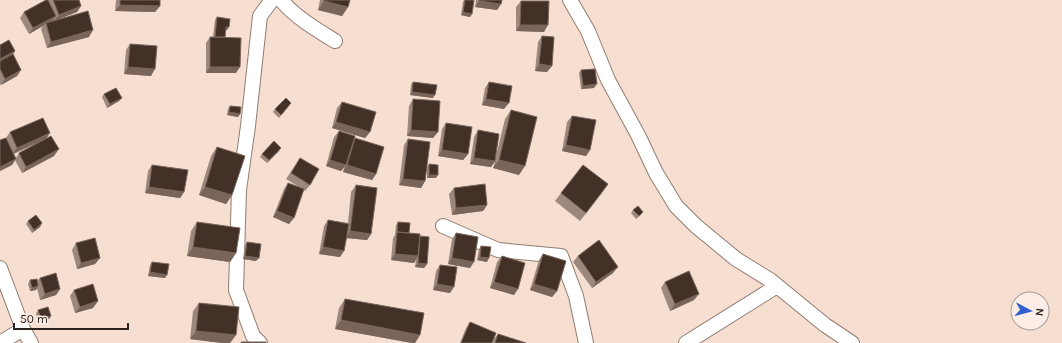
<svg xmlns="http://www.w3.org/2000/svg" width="1062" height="343" font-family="Karla,sans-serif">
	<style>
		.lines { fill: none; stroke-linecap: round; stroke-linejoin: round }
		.street-casing { stroke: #917c70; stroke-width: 16 }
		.street { stroke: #fff; stroke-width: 14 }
		.wall { fill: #9c887c; fill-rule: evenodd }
		.shaded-wall { fill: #79655a }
		.building { fill: #433127; stroke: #79655a }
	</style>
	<rect width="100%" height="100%" fill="#f6ded1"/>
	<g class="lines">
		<g class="street-casing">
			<path id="street" d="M 281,0 C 295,17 317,30 335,41
				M 570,0 L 588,31 L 608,80 L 638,135 L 656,173 L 676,206 L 696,226 L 736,259 L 770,280 L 825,325 L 852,343
				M 443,226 L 498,250 L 561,256 L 576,296 L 586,343
				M 0,268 L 23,329 L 0,343
				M 23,329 L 31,343
				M 260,343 L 253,336 L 236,290 L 239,190 L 248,126 L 260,16 L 272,0
				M 686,343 L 777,286"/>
		</g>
		<use href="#street" class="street"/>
	</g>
	<path class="wall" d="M 46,0 L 79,0 L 81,6 L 77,12 L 56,20 L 89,37 L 47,48 L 41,29 L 43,26 L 29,34 L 20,18 L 24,12 Z
		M 116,0 L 160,0 L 160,6 L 155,12 L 115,11 Z
		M 320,0 L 350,0 L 348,7 L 342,16 L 318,10 Z
		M 464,0 L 474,0 L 472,14 L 470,17 L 461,15 L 463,2 Z
		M 476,0 L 502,0 L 501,4 L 497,10 L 475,7 Z
		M 521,1 L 544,32 L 516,31 L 516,7 Z
		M 217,17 L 227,30 L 226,30 L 225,37 L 236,73 L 206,73 L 206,43 L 210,37 L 213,37 L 215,20 Z
		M 542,36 L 547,72 L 535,71 L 538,42 Z
		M 130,44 L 151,76 L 124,74 L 126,50 Z
		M 0,45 L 15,51 L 13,54 L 21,70 L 17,76 L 1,85 L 0,84 Z
		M 581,70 L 594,88 L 581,89 L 579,73 Z
		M 413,82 L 433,98 L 410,95 L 411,85 Z
		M 489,82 L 504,109 L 482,105 L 485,88 Z
		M 104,94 L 122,98 L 119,101 L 107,108 L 102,97 Z
		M 413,99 L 438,132 L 433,138 L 407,136 L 409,106 Z
		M 342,102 L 370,132 L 365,138 L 332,128 L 337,108 Z
		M 230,106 L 240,114 L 238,117 L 227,115 L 228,109 Z
		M 289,106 L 279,118 L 273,112 L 275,109 Z
		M 511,110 L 519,175 L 493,168 L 495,162 L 491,167 L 470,164 L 474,137 L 478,130 L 496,156 L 505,119 Z
		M 572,116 L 590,150 L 586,156 L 562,151 L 567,122 Z
		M 446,123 L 468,154 L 463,160 L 438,156 L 442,129 Z
		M 339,131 L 353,141 L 355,138 L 376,174 L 372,180 L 343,172 L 344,167 L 341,171 L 326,166 L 334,137 Z
		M 10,132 L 46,138 L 54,156 L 22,173 L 15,160 L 12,165 L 0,171 L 0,140 L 6,138 ZM 39,142 L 19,153 L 16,158 L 14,154 Z
		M 408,139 L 427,167 L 429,164 L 436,178 L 427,178 L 427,169 L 425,181 L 421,188 L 399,185 L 404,145 Z
		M 217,147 L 232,195 L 226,204 L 199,195 L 211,156 Z
		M 279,151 L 267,163 L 260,157 L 262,154 Z
		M 300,158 L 310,185 L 305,191 L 304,190 L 289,224 L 273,217 L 284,189 L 288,183 L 299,187 L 286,179 Z
		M 152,165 L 184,192 L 180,198 L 145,193 L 148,171 Z
		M 608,184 L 580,221 L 555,201 L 561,193 Z
		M 356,185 L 371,234 L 367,240 L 347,238 L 340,257 L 319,254 L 324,226 L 328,220 L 348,223 L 351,192 Z
		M 454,188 L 487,205 L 483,211 L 452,215 L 449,194 Z
		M 633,210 L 641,215 L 636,219 L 631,213 Z
		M 28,221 L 42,223 L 40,227 L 32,233 L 26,224 Z
		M 197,222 L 236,253 L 230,262 L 187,256 L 191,231 Z
		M 398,222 L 409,233 L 420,237 L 427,264 L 424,268 L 415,267 L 416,259 L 414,263 L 391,260 L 393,238 L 395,235 L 396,225 Z
		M 456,233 L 470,268 L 448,264 L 452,239 Z
		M 247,242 L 256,261 L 243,259 L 245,245 Z
		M 76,243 L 100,258 L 95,264 L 77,269 L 72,250 Z
		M 481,246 L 487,262 L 477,260 L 479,249 Z
		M 543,254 L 557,291 L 552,297 L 530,290 L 539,260 Z
		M 502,256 L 514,295 L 490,288 L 497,262 Z
		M 578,256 L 613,273 L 592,288 L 573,262 Z
		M 152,262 L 165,278 L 148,276 L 150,265 Z
		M 440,265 L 450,293 L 433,290 L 436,271 Z
		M 40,278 L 60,289 L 56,295 L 40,300 L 37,288 L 36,290 L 30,291 L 28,284 L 30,280 L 37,281 Z
		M 665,282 L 694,300 L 670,311 L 661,288 Z
		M 74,290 L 98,301 L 93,308 L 75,313 L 70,296 Z
		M 345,299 L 420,335 L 415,343 L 412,343 L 335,329 L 339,308 Z
		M 199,303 L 236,335 L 230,343 L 222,343 L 190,339 L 193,311 Z
		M 38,310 L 51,316 L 49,319 L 38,323 L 36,314 Z
		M 470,322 L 492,343 L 460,343 L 466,328 Z
		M 498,334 L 526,343 L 493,343 L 493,340 Z"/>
	<path class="shaded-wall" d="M 324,1 L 348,7 L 342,16 L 318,10 Z
		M 479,1 L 501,4 L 497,10 L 475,7 Z
		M 120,5 L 160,6 L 155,12 L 115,11 Z
		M 81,6 L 77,12 L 54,21 L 59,15 Z
		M 463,12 L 472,14 L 470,17 L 461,15 Z
		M 56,16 L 52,22 L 46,23 L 43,26 L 29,34 L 33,28 Z
		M 520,25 L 548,25 L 544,32 L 516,31 Z
		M 226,27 L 229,27 L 227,30 L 224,30 Z
		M 93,30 L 89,37 L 47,48 L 51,42 Z
		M 15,51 L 11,57 L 0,63 L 0,59 Z
		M 539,64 L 552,66 L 547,72 L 535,71 Z
		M 128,67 L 155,69 L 151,76 L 124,74 Z
		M 210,67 L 240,67 L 236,73 L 206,73 Z
		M 21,70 L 17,76 L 1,85 L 5,79 Z
		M 597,84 L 594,88 L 581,89 L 583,86 Z
		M 412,92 L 435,95 L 433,98 L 410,95 Z
		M 122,98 L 119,101 L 107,108 L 110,104 Z
		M 486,99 L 509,103 L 504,109 L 482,105 Z
		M 229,112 L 240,114 L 238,117 L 227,115 Z
		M 336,122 L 370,132 L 365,138 L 332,128 Z
		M 411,130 L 438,132 L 433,138 L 407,136 Z
		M 50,133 L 46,139 L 12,154 L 17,148 Z
		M 566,145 L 590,150 L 586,156 L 562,151 Z
		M 281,148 L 279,151 L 267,163 L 269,160 Z
		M 59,149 L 54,156 L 22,173 L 26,167 Z
		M 442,150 L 468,154 L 463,160 L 438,156 Z
		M 474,158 L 495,161 L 491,167 L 470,164 Z
		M 16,159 L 12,165 L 0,171 L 0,167 Z
		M 330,160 L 346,165 L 341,171 L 326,166 Z
		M 499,160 L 525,166 L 519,175 L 493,168 Z
		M 347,165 L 376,174 L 372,180 L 343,172 Z
		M 429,175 L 438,175 L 436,178 L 427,178 Z
		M 403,179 L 425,181 L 421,188 L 399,185 Z
		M 608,184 L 602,193 L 580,221 L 586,213 Z
		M 149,187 L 184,192 L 180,198 L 145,193 Z
		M 205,187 L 232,195 L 226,204 L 199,195 Z
		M 487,205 L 483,211 L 452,215 L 456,208 Z
		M 277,211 L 294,218 L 289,224 L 273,217 Z
		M 42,223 L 40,227 L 32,233 L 34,230 Z
		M 350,231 L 371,234 L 367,240 L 346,238 Z
		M 193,247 L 236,253 L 230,262 L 187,256 Z
		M 323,247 L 344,251 L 340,257 L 319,254 Z
		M 395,254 L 418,256 L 414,263 L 391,260 Z
		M 245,256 L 259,258 L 256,261 L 243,259 Z
		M 480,257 L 489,258 L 487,262 L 477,260 Z
		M 100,258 L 95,264 L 77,269 L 81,263 Z
		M 452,258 L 474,262 L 470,268 L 448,264 Z
		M 418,263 L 427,264 L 424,268 L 415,267 Z
		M 618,267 L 613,273 L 592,288 L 596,282 Z
		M 150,272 L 167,275 L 165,278 L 148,276 Z
		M 494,282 L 518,289 L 514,295 L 490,288 Z
		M 437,284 L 454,287 L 450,293 L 433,290 Z
		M 534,284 L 557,291 L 552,297 L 530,290 Z
		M 38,286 L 36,290 L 30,291 L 32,288 Z
		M 60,289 L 56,295 L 40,300 L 45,294 Z
		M 699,294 L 694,300 L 670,311 L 675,304 Z
		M 98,301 L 93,308 L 75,313 L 80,307 Z
		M 51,316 L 49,319 L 38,323 L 41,319 Z
		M 341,320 L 420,335 L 415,343 L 412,343 L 335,329 Z
		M 196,331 L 236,335 L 230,343 L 222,343 L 190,339 Z"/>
	<path class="building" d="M 46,0 L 48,0 L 56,16 L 33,28 L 24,12 Z
		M 53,0 L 79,0 L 81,6 L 59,15 Z
		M 120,0 L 160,0 L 160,6 L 120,5 Z
		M 324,0 L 350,0 L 348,7 L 324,1 Z
		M 465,0 L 474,0 L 472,14 L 463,12 Z
		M 479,0 L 502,0 L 501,4 L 479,1 Z
		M 521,1 L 549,1 L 548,25 L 520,25 Z
		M 88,11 L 93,30 L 51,42 L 46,23 Z
		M 217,17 L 230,19 L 229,27 L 226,27 L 225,37 L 215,37 Z
		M 542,36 L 554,37 L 552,66 L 539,64 Z
		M 210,37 L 241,38 L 240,67 L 210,67 Z
		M 9,40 L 15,51 L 0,59 L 0,45 Z
		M 130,44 L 157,46 L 155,69 L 128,67 Z
		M 13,54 L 21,70 L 5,79 L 0,69 L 0,61 Z
		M 595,69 L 597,84 L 583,86 L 581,70 Z
		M 413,82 L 437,85 L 435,95 L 412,92 Z
		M 489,82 L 512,86 L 509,103 L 486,99 Z
		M 116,88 L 122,98 L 110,104 L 104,94 Z
		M 286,98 L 291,103 L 281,115 L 275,109 Z
		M 413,99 L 440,101 L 438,132 L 411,130 Z
		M 342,102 L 376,112 L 370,132 L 336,122 Z
		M 230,106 L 241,107 L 240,114 L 229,112 Z
		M 511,110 L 537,117 L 525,166 L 499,160 Z
		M 572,116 L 596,120 L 590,150 L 566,145 Z
		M 43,118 L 50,133 L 17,148 L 10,132 Z
		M 446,123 L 472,127 L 468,154 L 442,150 Z
		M 478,130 L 499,134 L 495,161 L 474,158 Z
		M 339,131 L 355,136 L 346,165 L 330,160 Z
		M 51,136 L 59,149 L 26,167 L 19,153 Z
		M 6,138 L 16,159 L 0,167 L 0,140 Z
		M 355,138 L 384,147 L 376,174 L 347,165 Z
		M 408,139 L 430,142 L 425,181 L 403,179 Z
		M 274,141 L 281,148 L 269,160 L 262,154 Z
		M 217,147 L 245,156 L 232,195 L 205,187 Z
		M 300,158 L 319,169 L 310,185 L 291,173 Z
		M 429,164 L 438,165 L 438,175 L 429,175 Z
		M 152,165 L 188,170 L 184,192 L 149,187 Z
		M 583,165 L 608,184 L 586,213 L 561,193 Z
		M 288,183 L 304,189 L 294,218 L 277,211 Z
		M 485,184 L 487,205 L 456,208 L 454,188 Z
		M 356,185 L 377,188 L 371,234 L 350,231 Z
		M 638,206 L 643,212 L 639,216 L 633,210 Z
		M 36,215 L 42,223 L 34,230 L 28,221 Z
		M 328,220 L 349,224 L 344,251 L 323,247 Z
		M 197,222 L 240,228 L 236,253 L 193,247 Z
		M 398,222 L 410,223 L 409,233 L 397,232 Z
		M 397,232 L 420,234 L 418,256 L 395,254 Z
		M 456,233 L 478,237 L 474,262 L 452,258 Z
		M 420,236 L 429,237 L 427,264 L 418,263 Z
		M 95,238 L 100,258 L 81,263 L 76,243 Z
		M 599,240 L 618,267 L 596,282 L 578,256 Z
		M 247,242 L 261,244 L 259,258 L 245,256 Z
		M 481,246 L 491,247 L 489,258 L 480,257 Z
		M 543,254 L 566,261 L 557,291 L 534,284 Z
		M 502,256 L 525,263 L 518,289 L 494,282 Z
		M 152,262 L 169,264 L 167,275 L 150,272 Z
		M 440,265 L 457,267 L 454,287 L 437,284 Z
		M 689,271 L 699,294 L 675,304 L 665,282 Z
		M 56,273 L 60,289 L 45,294 L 40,278 Z
		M 37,279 L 38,286 L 32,288 L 30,280 Z
		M 93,284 L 98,301 L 80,307 L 74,290 Z
		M 345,299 L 424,313 L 420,335 L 341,320 Z
		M 199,303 L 239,307 L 236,335 L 196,331 Z
		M 48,307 L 51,316 L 41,319 L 38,310 Z
		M 470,322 L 496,333 L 492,343 L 461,343 Z
		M 498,334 L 526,343 L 495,343 Z
		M 241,342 L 266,342 L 266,343 L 241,343 Z"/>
	<g transform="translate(1030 311) rotate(97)"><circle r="19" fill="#fceee6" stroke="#a89d96"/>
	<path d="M0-3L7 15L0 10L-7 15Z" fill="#335fcf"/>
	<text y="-6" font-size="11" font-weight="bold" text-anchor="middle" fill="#2b231e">N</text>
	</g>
	<path d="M14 323v6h114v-6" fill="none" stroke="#2b231e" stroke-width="2"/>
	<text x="20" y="323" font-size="12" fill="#2b231e" stroke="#fceee6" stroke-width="3" paint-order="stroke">50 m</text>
</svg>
